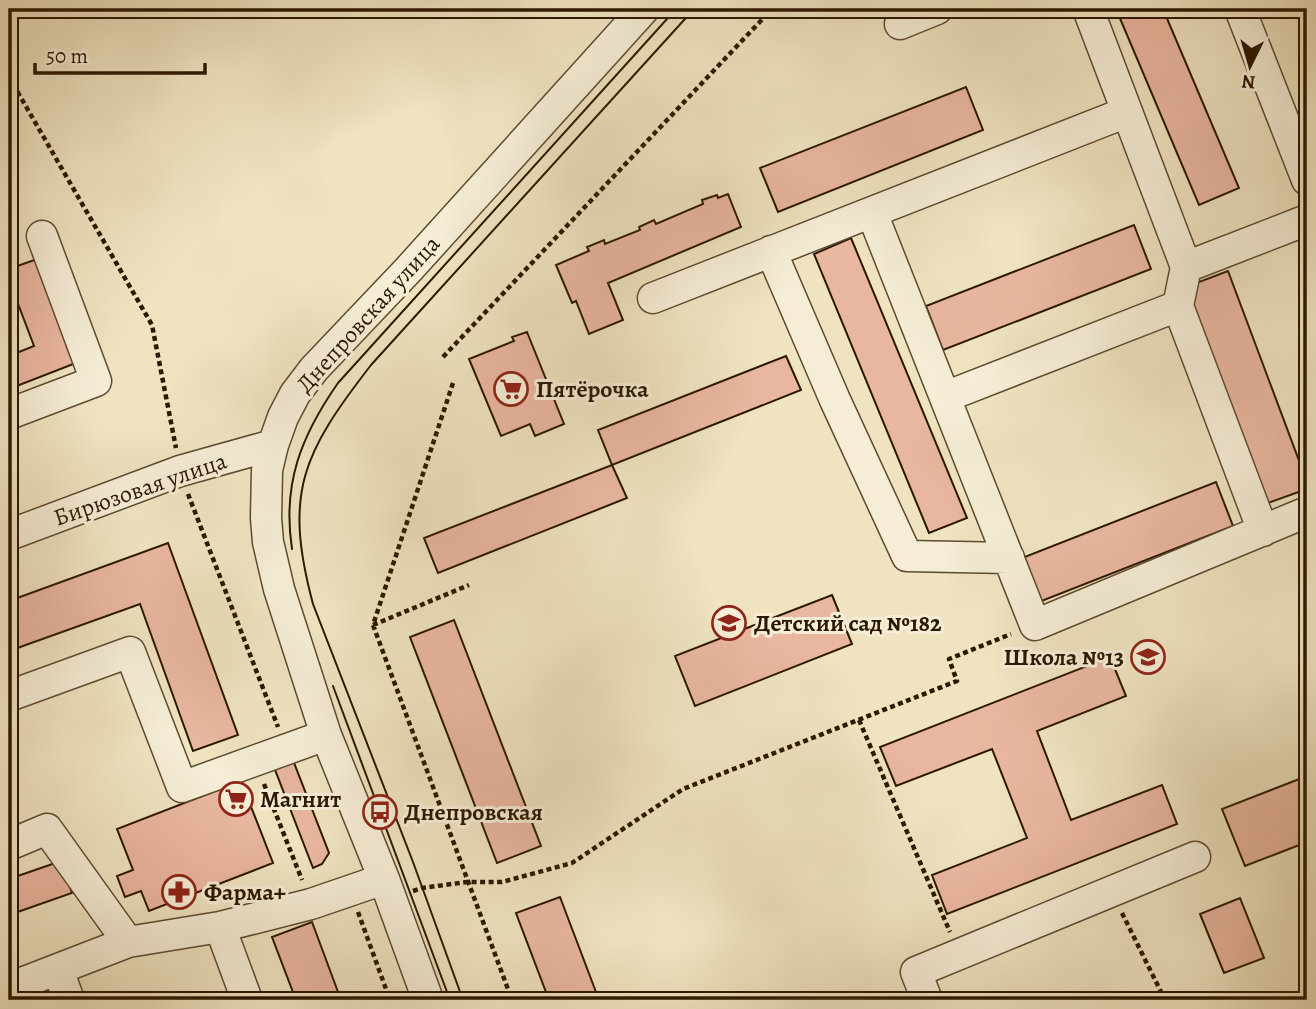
<svg xmlns="http://www.w3.org/2000/svg" width="1316" height="1009" font-family="Alegreya,serif">
	<style>
		.building { fill: #e9b69f; stroke: #2c1800; stroke-width: 2 }
		.lines { fill: none; stroke-linecap: round; stroke-linejoin: round }
		.minor-casing { stroke: #5d4b30; stroke-width: 33 }
		.path { stroke: #2c1800; stroke-width: 4.5; stroke-dasharray: 5 3.5; stroke-linecap: butt }
		.minor { stroke: #f5edd6; stroke-width: 30 }
		.tram { stroke: #2c1800; stroke-width: 2 }
		.labels { text-anchor: middle; stroke-width: 6; stroke-linejoin: round; paint-order: stroke }
		.street-label { font-size: 24px; fill: #2c1800; stroke: #f5edd6 }
		.poi-label { font-size: 24px; font-weight: bold; fill: #2c1800; stroke: #f5edd6; text-anchor: start }
	</style>
	<rect width="100%" height="100%" fill="#efe3c0"/>
	<filter id="stains"><feTurbulence type="fractalNoise" baseFrequency=".00286" numOctaves="4"/><feColorMatrix values="0 0 0 0 .2 0 0 0 0 .09 0 0 0 0 .02 0 0 0 .5 -.17"/></filter>
	<radialGradient id="worn" r=".72"><stop offset=".6" stop-color="#630" stop-opacity="0"/><stop offset="1" stop-color="#630" stop-opacity=".3"/></radialGradient>
	<path class="building" d="M 1116,9 L 1163,9 L 1239,188 L 1199,205 Z
		M 966,87 L 983,130 L 778,212 L 760,168 Z
		M 728,194 L 741,227 L 608,283 L 623,320 L 589,334 L 576,301 L 572,303 L 556,265 L 589,251 L 587,247 L 604,240 L 605,244 L 640,230 L 639,227 L 654,220 L 656,224 L 703,204 L 702,200 L 717,195 L 718,198 Z
		M 1134,225 L 1151,269 L 943,350 L 926,306 Z
		M 851,238 L 967,518 L 929,533 L 814,254 Z
		M 37,259 L 76,363 L 9,389 L 9,356 L 34,346 L 9,280 L 9,269 Z
		M 1228,271 L 1307,482 L 1307,489 L 1265,504 L 1183,288 Z
		M 527,332 L 564,424 L 535,436 L 530,424 L 501,436 L 469,359 L 514,341 L 512,337 Z
		M 786,356 L 801,390 L 612,465 L 598,430 Z
		M 612,465 L 627,498 L 438,573 L 424,538 Z
		M 1216,482 L 1233,526 L 1039,602 L 1022,558 Z
		M 168,543 L 238,735 L 193,751 L 140,604 L 9,651 L 9,601 Z
		M 832,595 L 852,644 L 695,706 L 675,656 Z
		M 454,620 L 541,846 L 497,863 L 410,637 Z
		M 1110,657 L 1126,696 L 1037,731 L 1071,820 L 1162,785 L 1177,824 L 947,914 L 932,875 L 1027,838 L 992,749 L 896,786 L 880,747 Z
		M 291,755 L 329,853 L 322,864 L 313,868 L 272,762 Z
		M 1307,776 L 1307,842 L 1245,866 L 1222,809 Z
		M 241,781 L 273,863 L 149,911 L 141,891 L 125,897 L 117,876 L 133,870 L 117,829 Z
		M 61,861 L 72,893 L 9,915 L 9,879 Z
		M 560,897 L 599,1000 L 549,1000 L 516,913 Z
		M 1240,898 L 1264,958 L 1224,973 L 1200,914 Z
		M 312,922 L 341,1000 L 296,1000 L 272,937 Z"/>
	<g class="lines">
		<g class="minor-casing">
			<path id="minor" d="M 1088,9 L 1186,267 L 1178,306
				M 1240,9 L 1307,180
				M 900,24 L 937,9
				M 872,213 L 1035,625 L 1307,512
				M 771,251 L 835,400 L 907,556 L 1009,558
				M 1186,267 L 1307,220
				M 653,298 L 1127,112
				M 945,397 L 1178,306 L 1263,531
				M 9,414 L 96,381 L 42,236
				M 9,535 L 180,471 L 273,445
				M 9,696 L 130,652 L 182,787 L 326,735
				M 9,845 L 47,829 L 128,942
				M 220,927 L 247,1000
				M 58,970 L 69,1000
				M 9,988 L 128,942 L 220,927 L 311,904 L 384,879
				M 428,1000 L 384,879 L 326,735 L 279,589 L 268,542 L 266,518 L 267,470 L 273,445 L 283,417 L 295,394 L 314,369 L 409,269 L 644,9
				M 927,1000 L 916,972 L 1195,857"/>
		</g>
		<path class="path" d="M 9,77 L 152,325 L 176,448
			M 443,357 L 772,9
			M 453,383 L 373,625 L 512,1000
			M 188,494 L 278,727
			M 373,625 L 469,585
			M 859,720 L 950,932
			M 264,784 L 302,880
			M 413,891 L 422,888 L 467,882 L 502,882 L 572,863 L 683,789 L 957,681 L 949,659 L 1011,634
			M 358,912 L 390,1000
			M 1122,913 L 1165,1000"/>
		<use href="#minor" class="minor"/>
		<path class="tram" d="M 292,549 C 282,484 301,436 338,383 L 676,9
			M 333,686 L 450,1000
			M 463,1000 L 413,862 L 313,604 C 283,492 303,453 371,365 L 694,9"/>
	</g>
	<defs>
		<g id="supermarket-ring" transform="scale(1.75)"><circle r="9.5" fill="#f5edd6" stroke="#8f2418" stroke-width="1.5"/><path d="M-6-5.5h2.5l.6 2H6L4.5 2H-2.5L-4.4-4H-6ZM-1.5 3.2a1.3 1.3 0 1 0 .1 0ZM3 3.2a1.3 1.3 0 1 0 .1 0Z" fill="#8f2418"/></g>
		<g id="school-ring" transform="scale(1.75)"><circle r="9.5" fill="#f5edd6" stroke="#8f2418" stroke-width="1.5"/><path d="M0-5L7-2L0 1L-7-2ZM-4 1L0 2.5L4 1V4Q0 6-4 4Z" fill="#8f2418"/></g>
		<g id="bus-ring" transform="scale(1.75)"><circle r="9.5" fill="#f5edd6" stroke="#8f2418" stroke-width="1.5"/><path d="M-5-6H5V4H4V6H2V4H-2V6H-4V4H-5ZM-3.5-4V0h7V-4ZM-3.5 1.2v1.5H-2V1.2ZM2 1.2v1.5H3.5V1.2Z" fill="#8f2418"/></g>
		<g id="pharmacy-ring" transform="scale(1.75)"><circle r="9.5" fill="#f5edd6" stroke="#8f2418" stroke-width="1.5"/><path d="M-2-6h4v4h4v4h-4v4h-4v-4h-4v-4h4Z" fill="#8f2418"/></g>
	</defs>
	<g fill-rule="evenodd">
		<use href="#supermarket-ring" x="511" y="389"/>
		<use href="#school-ring" x="729" y="623"/>
		<use href="#school-ring" x="1148" y="657"/>
		<use href="#supermarket-ring" x="236" y="799"/>
		<use href="#bus-ring" x="380" y="812"/>
		<use href="#pharmacy-ring" x="179" y="892"/>
	</g>
	<g class="labels">
		<g class="street-label">
			<text transform="translate(368 314) rotate(-48)" y="8">Днепровская улица</text>
			<text transform="translate(140 489) rotate(-19)" y="8">Бирюзовая улица</text>
		</g>
		<g class="poi-label">
			<text x="536" y="397">Пятёрочка</text>
			<text x="754" y="631">Детский сад №182</text>
			<text x="1124" y="665" text-anchor="end">Школа №13</text>
			<text x="260" y="807">Магнит</text>
			<text x="404" y="820">Днепровская</text>
			<text x="204" y="900">Фарма+</text>
		</g>
	</g>
	<rect width="1316" height="1009" fill="none" stroke="#efe3c0" stroke-width="35"/>
	<rect x="10" y="10" width="1295" height="988" fill="none" stroke="#2c1800" stroke-width="3.5"/>
	<rect x="18" y="18" width="1281" height="974" fill="none" stroke="#2c1800" stroke-width="2"/>
	<g transform="translate(1250 66) rotate(185)" stroke="#f5edd6" stroke-width="5" paint-order="stroke">
	<path d="M0-5L12 26L0 18L-12 26Z" fill="#2c1800"/>
	<text y="-10" font-size="19" font-weight="bold" text-anchor="middle" fill="#2c1800">N</text>
	</g>
	<path d="M35 63v10h170v-10" fill="none" stroke="#2c1800" stroke-width="3.5"/>
	<text x="46" y="63" font-size="21" fill="#2c1800" stroke="#f5edd6" stroke-width="5" paint-order="stroke">50 m</text>
	<rect width="100%" height="100%" filter="url(#stains)"/>
	<rect width="100%" height="100%" fill="url(#worn)"/>
</svg>
